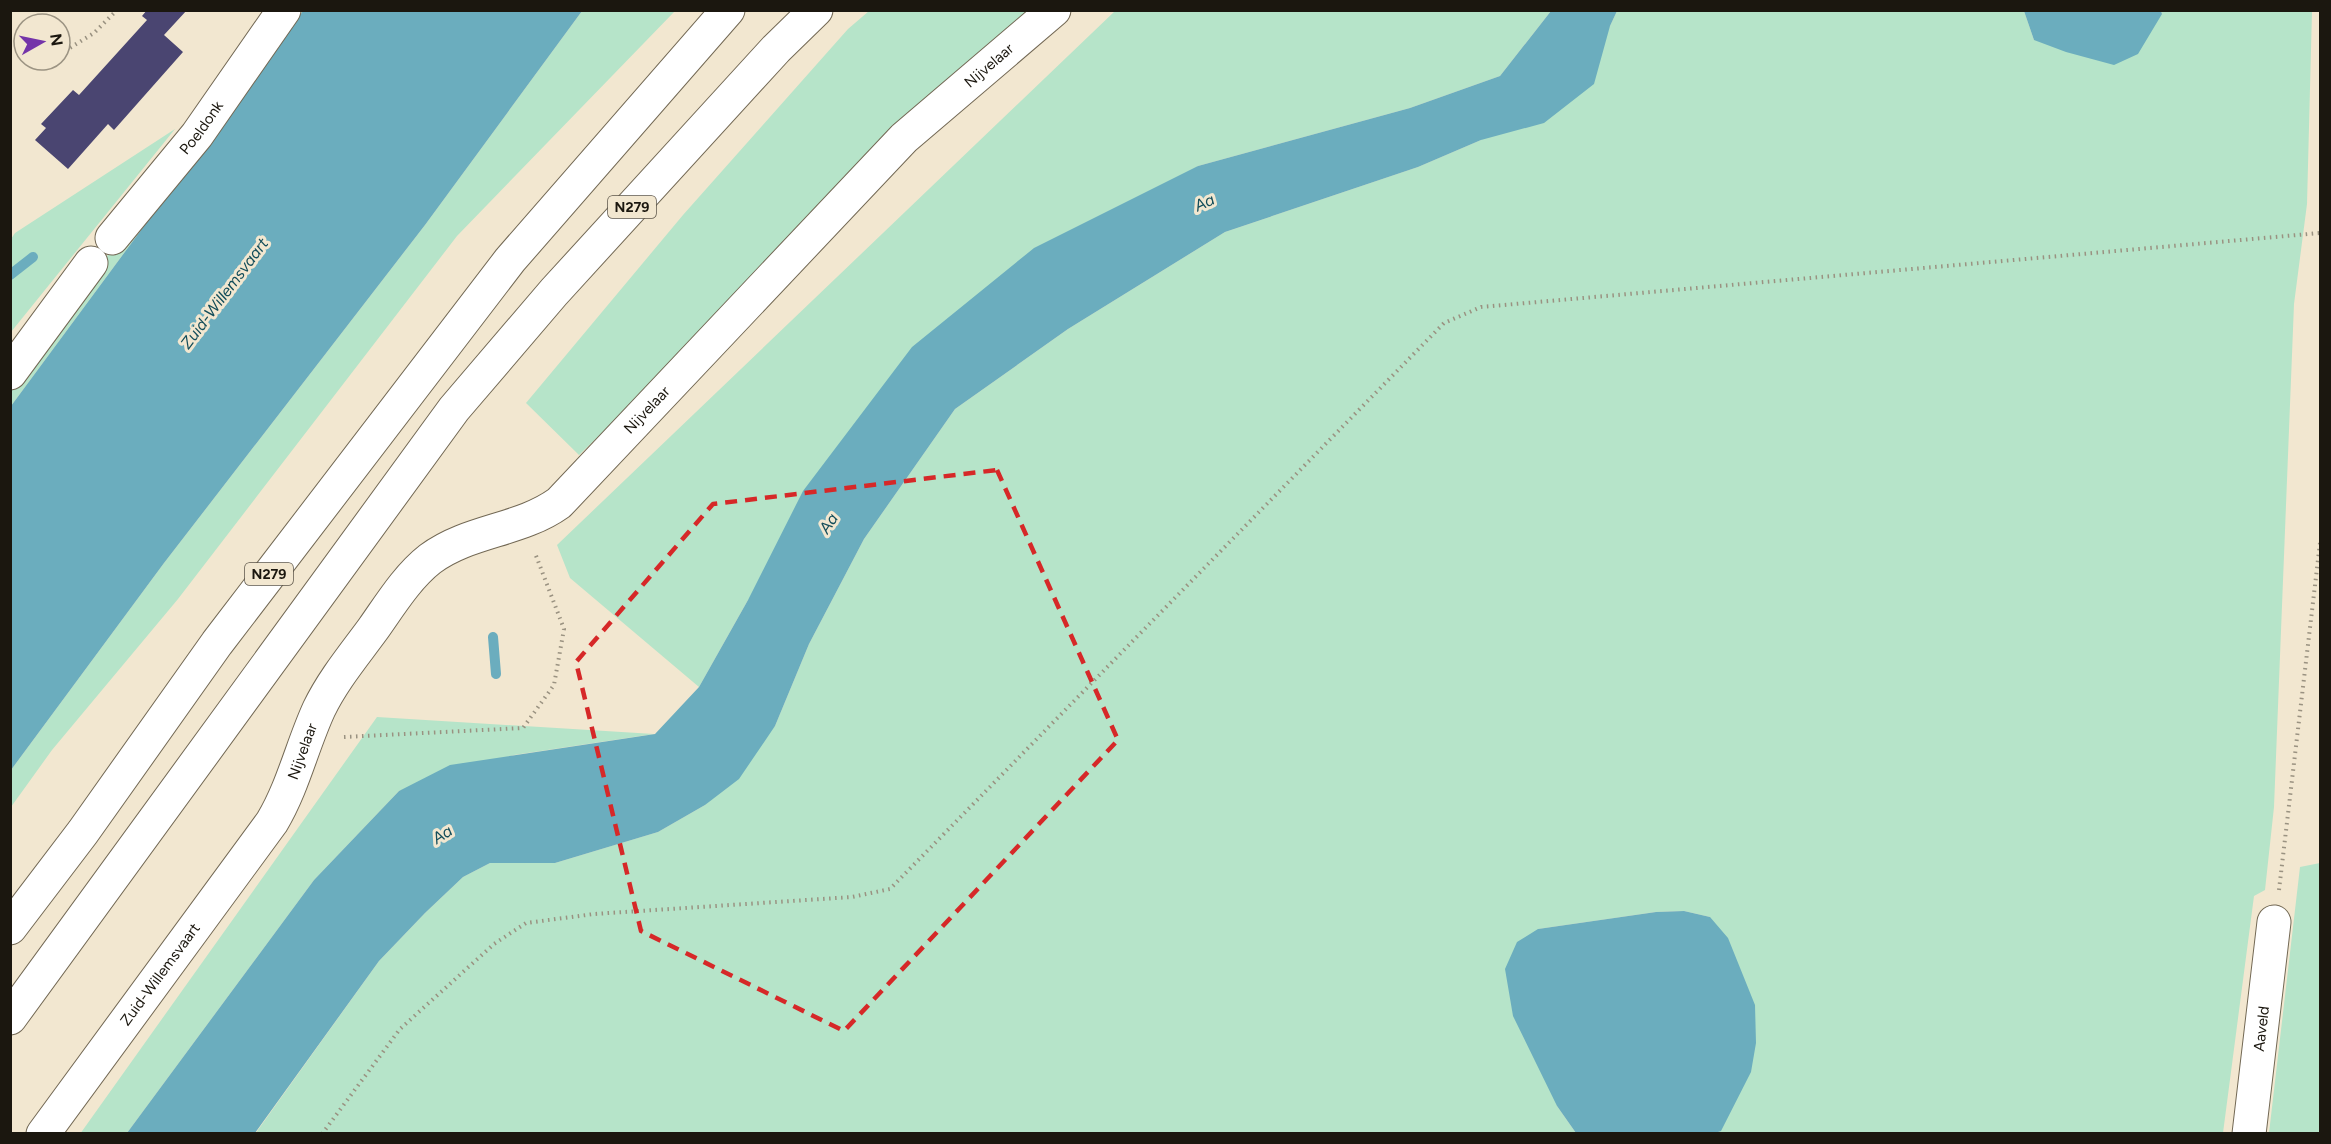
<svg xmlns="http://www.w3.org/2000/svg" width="2331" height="1144" font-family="Figtree,sans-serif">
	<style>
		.green { fill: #b6e4c9 }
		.water { fill: #6badbe }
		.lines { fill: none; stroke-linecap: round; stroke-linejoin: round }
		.stream { stroke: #6badbe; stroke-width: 10 }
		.building { fill: #4a4571 }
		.minor-casing { stroke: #726854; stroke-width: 35 }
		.trunk-casing { stroke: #726854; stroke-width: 35 }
		.path { stroke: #9a9281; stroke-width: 4; stroke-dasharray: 1.5 4.5; stroke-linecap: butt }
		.minor { stroke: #fff; stroke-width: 33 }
		.trunk { stroke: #fff; stroke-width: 33 }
		.marked { fill: none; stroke: #d62828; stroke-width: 4.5; stroke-dasharray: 12 8; stroke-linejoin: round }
		.labels { text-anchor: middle; stroke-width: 6; stroke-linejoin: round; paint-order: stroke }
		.shield { fill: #f2e7d0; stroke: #5c5549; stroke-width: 1.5 }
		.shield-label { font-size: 14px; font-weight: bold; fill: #1b170f }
		.street-label { font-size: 15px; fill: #1b170f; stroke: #f2e7d0 }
		.water-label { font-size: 16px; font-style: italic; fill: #134d5a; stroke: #f2e7d0 }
	</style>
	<rect width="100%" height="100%" fill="#f2e7d0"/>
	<path class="green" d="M 293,11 L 303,11 L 11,406 L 10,384 Z
		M 582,11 L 675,11 L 457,236 L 178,599 L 52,750 L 11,807 L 11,770 L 164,563 L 425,225 Z
		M 869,11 L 1039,11 L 579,455 L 526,403 L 683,215 L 848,29 Z
		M 1115,11 L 1551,11 L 1500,76 L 1410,108 L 1198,166 L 748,600 L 699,687 L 570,578 L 557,545 Z
		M 1617,11 L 2024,11 L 2034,40 L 2162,14 L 2161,11 L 2312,11 L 2307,204 L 2294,304 L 2274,807 L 2265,890 L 2254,896 L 2223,1133 L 1715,1133 L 1721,1130 L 1710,917 L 1684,911 L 1656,912 L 1538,929 L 1557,1106 L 1576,1133 L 255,1134 L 379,961 L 425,913 L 463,877 L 490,863 L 555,863 L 658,832 L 705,805 L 775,726 L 809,644 L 864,539 L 955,409 L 1068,329 L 1225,232 L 1418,167 L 1481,140 L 1610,26 Z
		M 175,129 L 11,332 L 11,239 L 15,233 Z
		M 377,717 L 654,734 L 514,755 L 399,791 L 314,880 L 127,1133 L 80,1134 Z
		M 2320,863 L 2320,1133 L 2269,1133 L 2300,867 Z"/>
	<path class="water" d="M 303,11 L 582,11 L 425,225 L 164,563 L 11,770 L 11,406 Z
		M 1551,11 L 1617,11 L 1610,26 L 1594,84 L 1544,123 L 1481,140 L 1418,167 L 1225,232 L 1068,329 L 955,409 L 864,539 L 809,644 L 775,726 L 739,779 L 705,805 L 658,832 L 555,863 L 490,863 L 463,877 L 425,913 L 379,961 L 255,1133 L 127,1133 L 314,880 L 399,791 L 450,765 L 655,734 L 699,687 L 748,600 L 803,491 L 912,347 L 1034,248 L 1198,166 L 1410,108 L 1500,76 Z
		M 2161,11 L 2162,14 L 2138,54 L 2114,65 L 2066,52 L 2034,40 L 2024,11 Z
		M 1684,911 L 1710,917 L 1728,938 L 1755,1005 L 1756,1043 L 1751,1072 L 1721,1131 L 1715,1133 L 1576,1133 L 1557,1106 L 1513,1016 L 1505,969 L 1517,942 L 1538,929 L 1656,912 Z"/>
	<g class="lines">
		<path class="stream" d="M 10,275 L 33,257
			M 493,637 L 496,674"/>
	</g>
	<path class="building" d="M 147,10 L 187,10 L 164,35 L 183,52 L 114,130 L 108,124 L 68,169 L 35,140 L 46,128 L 41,124 L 73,90 L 79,95 L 147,20 L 142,16 Z"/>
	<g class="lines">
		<g class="minor-casing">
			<g id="minor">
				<path id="s1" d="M 112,238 L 197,135 L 284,10"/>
				<path d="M 10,373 L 91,263"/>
				<path id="s2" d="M 43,1134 L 272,822 C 293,787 302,746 319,709 C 333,680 354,655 373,629 C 390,605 407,577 430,559 C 469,530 520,531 559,503 L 904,138 L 1054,10"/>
				<path id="s3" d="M 2249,1134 L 2274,922"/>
			</g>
		</g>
		<g class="trunk-casing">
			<path id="trunk" d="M 10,928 L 83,832 L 217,643 L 510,260 L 728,10
				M 10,1018 L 454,409 L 554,292 L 776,49 L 816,10"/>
		</g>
		<path class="path" d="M 10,48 L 24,50
			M 60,54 L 94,33 L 117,10
			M 344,737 L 523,728 L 554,685 L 564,629 L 535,553
			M 2279,890 L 2320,543
			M 322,1134 L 400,1029 L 494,944 L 526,923 L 594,914 L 852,897 L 890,889 L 1444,323 L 1481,307 L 2320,233"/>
		<use href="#minor" class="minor"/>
		<use href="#trunk" class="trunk"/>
	</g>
	<path class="marked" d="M 997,470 L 1118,740 L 844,1031 L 641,931 L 576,662 L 713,504 Z"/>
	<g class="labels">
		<g class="shield">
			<rect x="608" y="196" width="48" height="22" rx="4.5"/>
			<rect x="245" y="563" width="48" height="22" rx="4.5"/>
		</g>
		<g class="shield-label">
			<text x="632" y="212">N279</text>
			<text x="269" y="579">N279</text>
		</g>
		<g class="street-label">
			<text dy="5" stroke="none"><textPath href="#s2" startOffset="1452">Nijvelaar</textPath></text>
			<text dy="5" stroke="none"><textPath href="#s1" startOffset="142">Poeldonk</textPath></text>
			<text dy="5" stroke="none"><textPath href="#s2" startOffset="966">Nijvelaar</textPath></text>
			<text dy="5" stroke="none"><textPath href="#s2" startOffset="464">Nijvelaar</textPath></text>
			<text dy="5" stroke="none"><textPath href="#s2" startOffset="198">Zuid-Willemsvaart</textPath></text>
			<text dy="5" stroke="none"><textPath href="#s3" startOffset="106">Aaveld</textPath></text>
		</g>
		<g class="water-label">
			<text transform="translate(1204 202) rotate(-25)" y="6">Aa</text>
			<text transform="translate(224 293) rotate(-53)" y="6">Zuid-Willemsvaart</text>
			<text transform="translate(828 523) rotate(-57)" y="6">Aa</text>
			<text transform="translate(442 834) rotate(-33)" y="6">Aa</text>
		</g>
	</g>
	<rect width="2331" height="1144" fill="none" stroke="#1b170f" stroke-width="24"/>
	<g transform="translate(42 42) rotate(81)"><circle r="28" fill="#f2e7d0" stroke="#9c9483" stroke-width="1.5"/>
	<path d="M0-4.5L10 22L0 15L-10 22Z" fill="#7434a9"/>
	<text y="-9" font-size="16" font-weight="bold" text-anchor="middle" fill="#1b170f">N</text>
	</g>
</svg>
